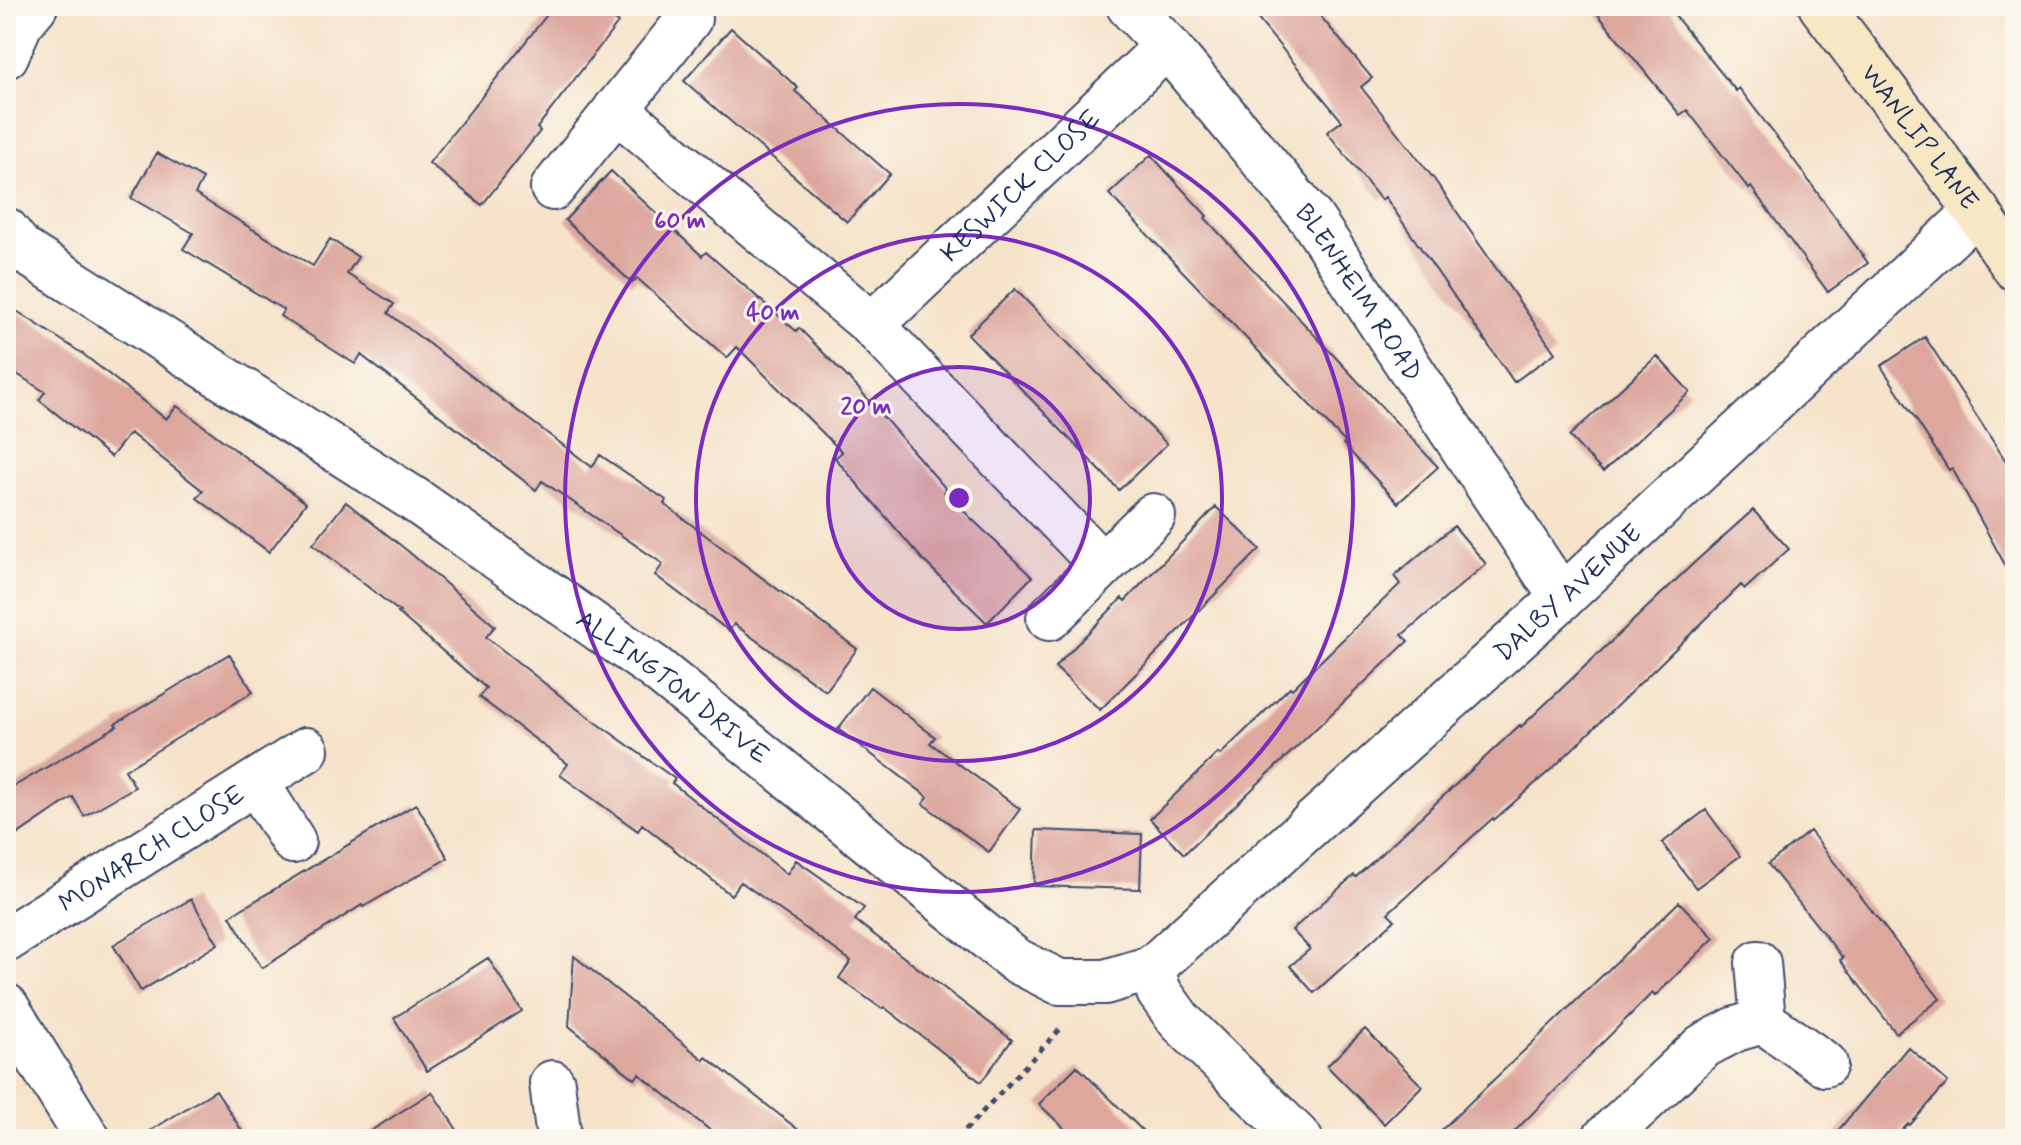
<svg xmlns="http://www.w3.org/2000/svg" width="2021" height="1145" font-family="Mynerve,sans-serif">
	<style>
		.building { fill: #dda79e }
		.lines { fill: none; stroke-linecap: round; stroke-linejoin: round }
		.street-casing { stroke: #3c4a6e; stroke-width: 48 }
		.secondary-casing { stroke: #3c4a6e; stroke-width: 48 }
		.path { stroke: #3c4a6e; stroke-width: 5; stroke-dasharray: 6 6; stroke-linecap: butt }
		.street { stroke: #fff; stroke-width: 44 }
		.secondary { stroke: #f8e7c3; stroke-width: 44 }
		.ring { fill: none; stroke: #7b2cbf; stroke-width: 4 }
		.labels { text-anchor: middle; stroke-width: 6; stroke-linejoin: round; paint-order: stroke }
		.street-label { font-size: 26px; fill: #1b2f5e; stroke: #fbf7ec }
		.centre { fill: #7b2cbf; stroke: #fbf7ec; stroke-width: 4 }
		.ring-label { font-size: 24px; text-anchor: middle; font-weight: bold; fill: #7b2cbf; stroke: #fbf7ec; stroke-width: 6; stroke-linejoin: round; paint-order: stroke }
	</style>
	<rect width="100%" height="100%" fill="#fbf7ec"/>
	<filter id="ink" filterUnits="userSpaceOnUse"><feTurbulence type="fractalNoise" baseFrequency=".0125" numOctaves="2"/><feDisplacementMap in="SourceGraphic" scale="16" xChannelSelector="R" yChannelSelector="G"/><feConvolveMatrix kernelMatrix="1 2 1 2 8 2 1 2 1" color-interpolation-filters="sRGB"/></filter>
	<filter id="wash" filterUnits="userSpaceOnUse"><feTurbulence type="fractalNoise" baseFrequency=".006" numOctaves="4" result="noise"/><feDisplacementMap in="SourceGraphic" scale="32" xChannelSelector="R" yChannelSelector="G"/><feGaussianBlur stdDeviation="1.8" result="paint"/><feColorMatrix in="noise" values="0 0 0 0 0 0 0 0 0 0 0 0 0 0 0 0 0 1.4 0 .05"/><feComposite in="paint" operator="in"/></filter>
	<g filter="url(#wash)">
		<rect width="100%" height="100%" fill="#f6e3ca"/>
		<g id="blocks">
			<path class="building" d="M 554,6 L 597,6 L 618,23 L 537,128 L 540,131 L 482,205 L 429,163 Z
				M 1247,6 L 1312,6 L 1372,78 L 1361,87 L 1434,179 L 1555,353 L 1514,382 L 1385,197 L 1381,200 L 1327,132 L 1342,121 Z
				M 1591,6 L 1667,6 L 1736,91 L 1739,88 L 1791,156 L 1868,263 L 1828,292 L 1751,187 L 1749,189 L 1687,110 L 1680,115 Z
				M 731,28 L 798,88 L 795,91 L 890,174 L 847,222 L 684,81 Z
				M 157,153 L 203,179 L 195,194 L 313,266 L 330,239 L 358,257 L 347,274 L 394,304 L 388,313 L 592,467 L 600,455 L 666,500 L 664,504 L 857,649 L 826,691 L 734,624 L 729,631 L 655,575 L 663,564 L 542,481 L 536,490 L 361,355 L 355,364 L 280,316 L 284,310 L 183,249 L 193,233 L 131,198 Z
				M 1151,155 L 1207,216 L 1205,218 L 1438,467 L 1398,503 L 1343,444 L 1345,442 L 1109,194 Z
				M 611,171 L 702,256 L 706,252 L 796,331 L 799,328 L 858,388 L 947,490 L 944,492 L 1032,577 L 987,623 L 923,560 L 835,458 L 842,452 L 737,347 L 727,358 L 637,278 L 632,283 L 565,220 Z
				M 1015,289 L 1167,444 L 1119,490 L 968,334 Z
				M 6,304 L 83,354 L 166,419 L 177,406 L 306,503 L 269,552 L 197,498 L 203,491 L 130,433 L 111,457 L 39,400 L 45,392 L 6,367 Z
				M 1925,337 L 2015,475 L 2015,583 L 1952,468 L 1949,470 L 1881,366 Z
				M 1657,356 L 1690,392 L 1603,472 L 1569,436 Z
				M 346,502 L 409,552 L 495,626 L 486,637 L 572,705 L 675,779 L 672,783 L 787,874 L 796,860 L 864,908 L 855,920 L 1012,1040 L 981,1082 L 884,1007 L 882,1009 L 839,978 L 851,961 L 741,882 L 731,895 L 642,824 L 638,831 L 560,775 L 568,764 L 479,697 L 486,688 L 398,613 L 400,612 L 313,544 Z
				M 1216,507 L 1260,549 L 1100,710 L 1055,667 L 1122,598 L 1125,601 Z
				M 1753,510 L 1789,549 L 1745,589 L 1741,585 L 1556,765 L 1494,820 L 1493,818 L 1388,913 L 1395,920 L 1314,993 L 1290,966 L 1310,949 L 1292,930 L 1354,875 L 1356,877 L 1520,725 L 1521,727 L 1696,561 Z
				M 1454,526 L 1486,564 L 1402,635 L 1408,641 L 1184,854 L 1150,819 L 1218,753 L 1220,755 L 1290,687 L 1292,689 L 1400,584 L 1394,576 Z
				M 229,654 L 253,692 L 125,770 L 135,787 L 84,816 L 73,797 L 6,842 L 6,791 L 117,726 L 115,724 Z
				M 870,687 L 935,737 L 930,743 L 1020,809 L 989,852 L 923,804 L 928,797 L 838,729 Z
				M 416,804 L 448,858 L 363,907 L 362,905 L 262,968 L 230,916 Z
				M 1706,810 L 1740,856 L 1696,888 L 1662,843 Z
				M 1036,830 L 1142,834 L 1140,889 L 1034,886 Z
				M 1810,831 L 1940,999 L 1896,1033 L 1840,960 L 1843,958 L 1768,864 Z
				M 191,899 L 218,944 L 141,991 L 113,945 Z
				M 1679,902 L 1714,938 L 1655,996 L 1652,993 L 1507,1139 L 1432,1139 Z
				M 574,956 L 704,1060 L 706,1057 L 810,1139 L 721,1139 L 639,1074 L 635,1079 L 569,1026 Z
				M 488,958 L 522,1011 L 427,1071 L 394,1018 Z
				M 1365,1029 L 1422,1086 L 1384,1124 L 1327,1066 Z
				M 1908,1047 L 1948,1082 L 1910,1125 L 1908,1124 L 1894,1139 L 1831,1139 Z
				M 1077,1066 L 1151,1139 L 1075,1139 L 1039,1104 Z
				M 216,1090 L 247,1139 L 137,1139 Z
				M 432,1092 L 463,1139 L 358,1139 Z"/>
		</g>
	</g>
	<g filter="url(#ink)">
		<use href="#blocks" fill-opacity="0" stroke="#3c4a6e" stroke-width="2"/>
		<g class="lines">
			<g class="street-casing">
				<g id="street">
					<path id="s1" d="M 1129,6 L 1167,46 L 1311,218 L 1562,598"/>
					<path d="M 6,56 L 20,24 L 35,6"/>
					<path d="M 616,109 L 872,325"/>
					<path d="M 553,188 L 689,19"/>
					<path id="s2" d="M 6,230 L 21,249 L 415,500 L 655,668 L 1015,960 L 1059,982 L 1105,982 L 1152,968 L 1159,992 L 1180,1021 L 1300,1139"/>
					<path id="s3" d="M 1102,565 L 872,325 L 1167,46"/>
					<path d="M 1049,618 L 1153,516"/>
					<path d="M 256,782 L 293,841"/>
					<path id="s4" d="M 6,940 L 306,750"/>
					<path d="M 1758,963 L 1763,1021"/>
					<path id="s5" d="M 1152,968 L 1562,598 L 1977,211"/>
					<path d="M 6,1006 L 88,1139"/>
					<path d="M 552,1083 L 559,1139"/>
					<path d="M 1604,1139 L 1703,1046 L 1736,1029 L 1763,1021 L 1825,1064"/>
				</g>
			</g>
			<g class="secondary-casing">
				<g id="secondary">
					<path id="s6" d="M 1821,6 L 1977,211 L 2015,268"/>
				</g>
			</g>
			<path class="path" d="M 957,1139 L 1063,1026"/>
			<use href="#street" class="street"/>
			<use href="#secondary" class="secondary"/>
		</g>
	</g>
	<circle cx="959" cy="498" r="131" fill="#7b2cbf" fill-opacity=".12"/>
	<g class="ring">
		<circle cx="959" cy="498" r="131"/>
		<circle cx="959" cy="498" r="263"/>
		<circle cx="959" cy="498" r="394"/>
	</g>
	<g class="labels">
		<g class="street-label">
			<text dy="9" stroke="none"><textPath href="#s6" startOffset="164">WANLIP LANE</textPath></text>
			<text dy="9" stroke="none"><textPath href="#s3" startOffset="536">KESWICK CLOSE</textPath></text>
			<text dy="9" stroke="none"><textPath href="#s1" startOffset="368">BLENHEIM ROAD</textPath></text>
			<text dy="9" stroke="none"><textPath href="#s5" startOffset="560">DALBY AVENUE</textPath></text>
			<text dy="9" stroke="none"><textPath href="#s2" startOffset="810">ALLINGTON DRIVE</textPath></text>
			<text dy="9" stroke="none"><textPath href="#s4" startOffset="172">MONARCH CLOSE</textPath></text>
		</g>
	</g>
	<circle cx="959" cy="498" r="12" class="centre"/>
	<g class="ring-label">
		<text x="680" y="228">60 m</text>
		<text x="773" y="320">40 m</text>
		<text x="866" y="414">20 m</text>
	</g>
	<rect width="2021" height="1145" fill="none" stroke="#fbf7ec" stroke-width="32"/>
</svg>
